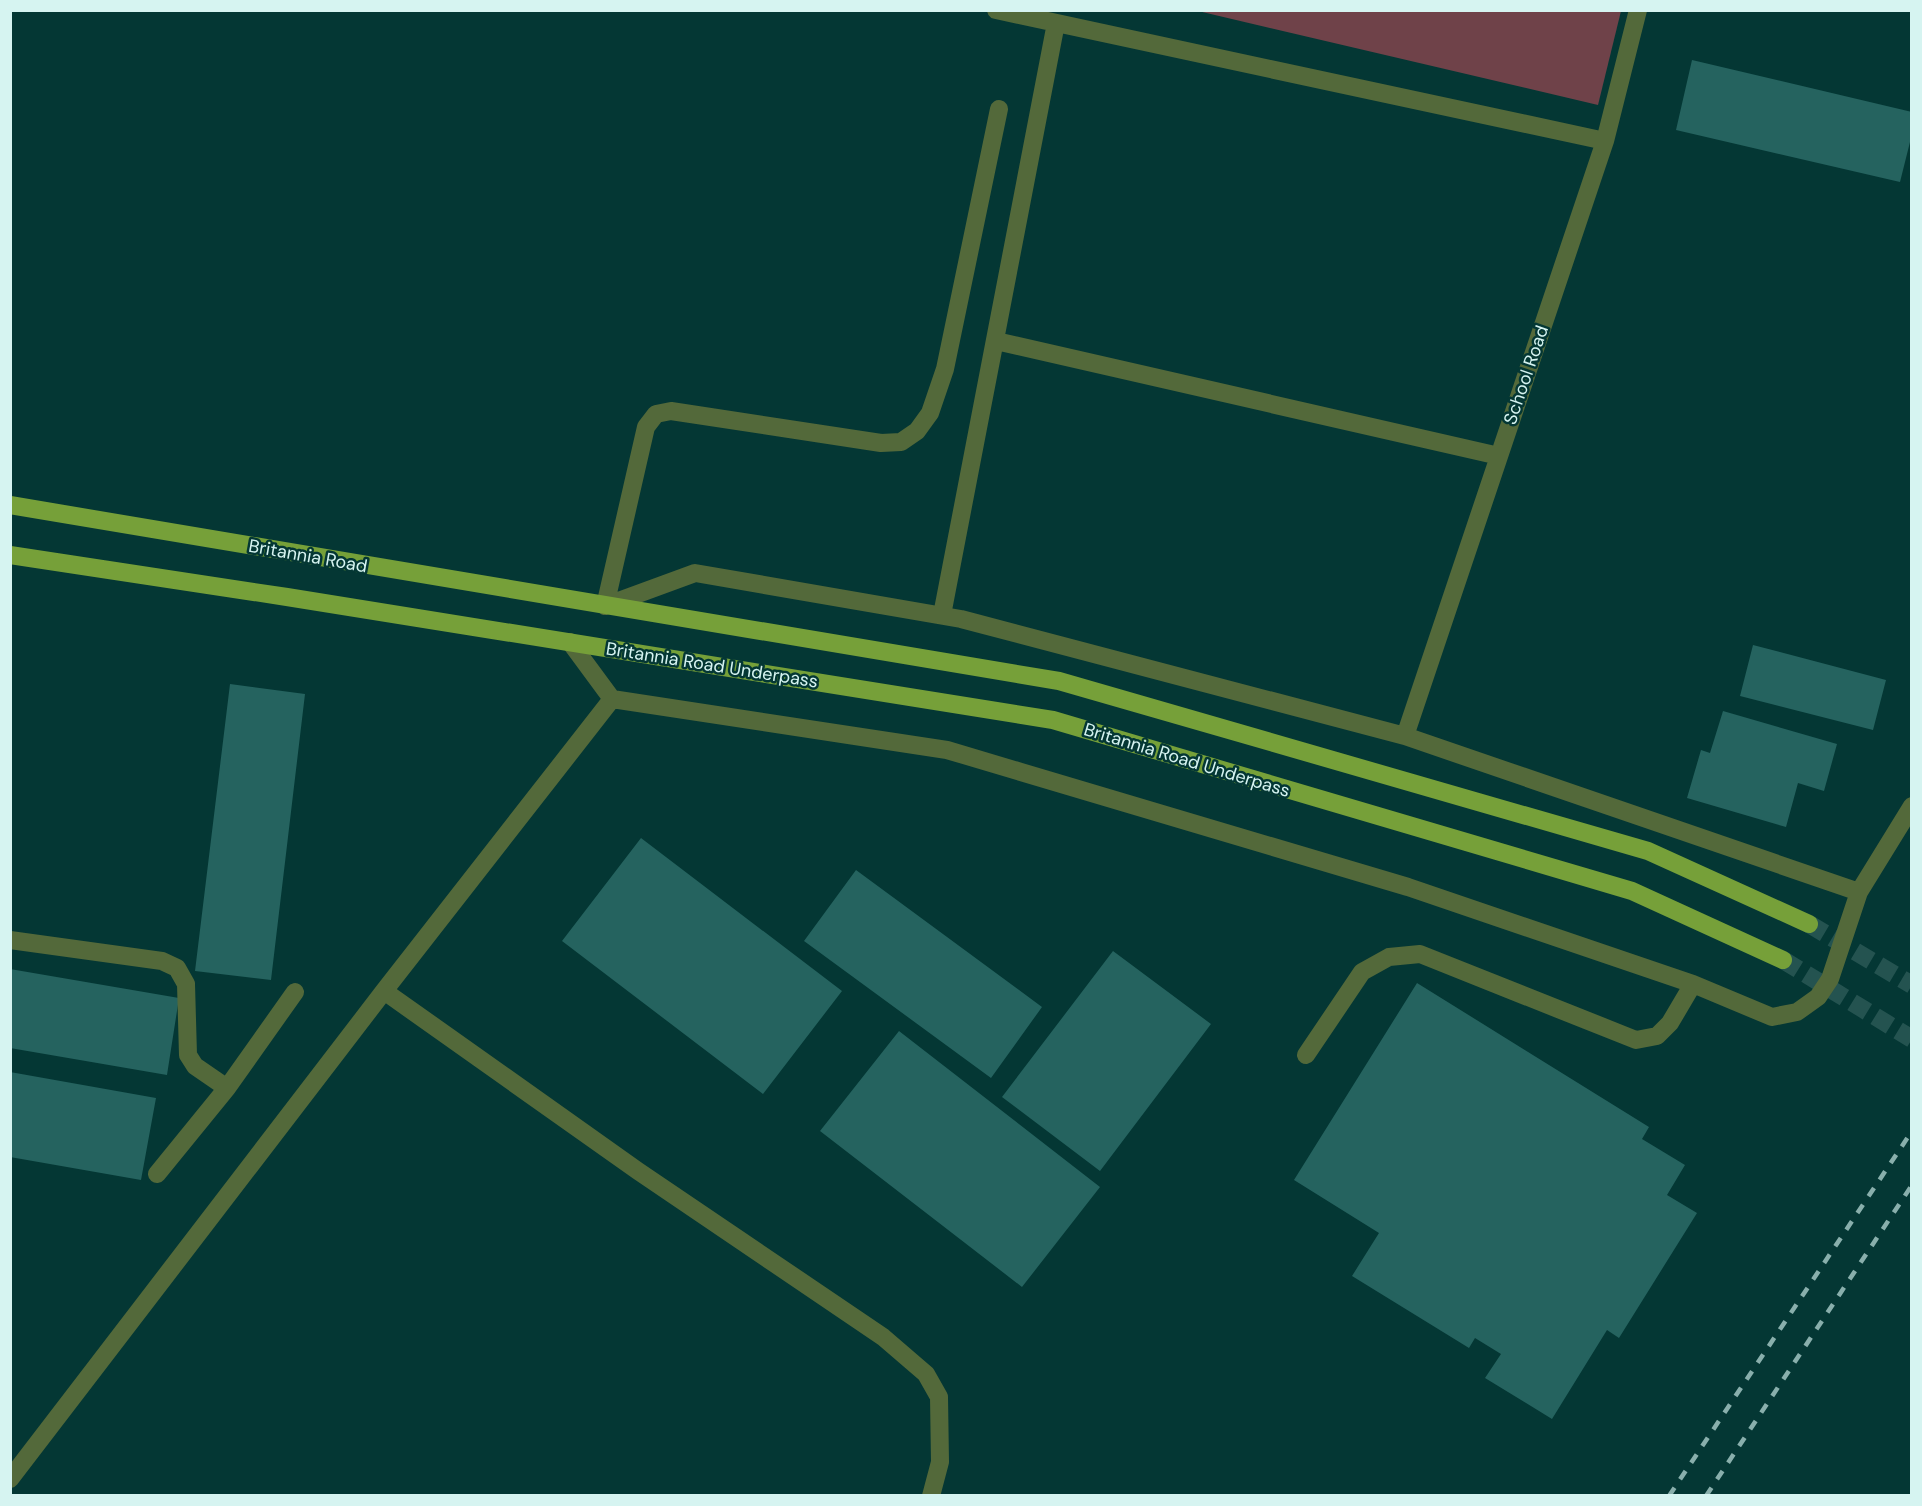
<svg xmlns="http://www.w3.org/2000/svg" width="1922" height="1506" font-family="'DM Sans',sans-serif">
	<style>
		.green { fill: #6f4249 }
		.building { fill: #25635f }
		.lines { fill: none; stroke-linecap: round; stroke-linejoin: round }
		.major-tunnel { stroke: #245350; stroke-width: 18; stroke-dasharray: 18 9; stroke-linecap: butt }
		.minor { stroke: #53693a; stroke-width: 18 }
		.major { stroke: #76a039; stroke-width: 18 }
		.rail { stroke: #89afac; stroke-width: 4.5; stroke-dasharray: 10 10; stroke-linecap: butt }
		.labels { text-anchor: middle; stroke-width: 5; stroke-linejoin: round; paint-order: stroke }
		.street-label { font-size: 18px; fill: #d6f4f1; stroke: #043734 }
	</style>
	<rect width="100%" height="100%" fill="#043734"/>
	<path class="green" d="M 1198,11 L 1621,11 L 1598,105 Z"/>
	<path class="building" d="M 1692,60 L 1912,112 L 1912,134 L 1900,182 L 1676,130 Z
		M 1753,645 L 1886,680 L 1873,730 L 1740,696 Z
		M 230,684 L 305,694 L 271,980 L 195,971 Z
		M 1723,711 L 1837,744 L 1824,791 L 1798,783 L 1786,827 L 1687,798 L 1701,750 L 1710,753 Z
		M 641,838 L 842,991 L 763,1094 L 562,941 Z
		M 856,870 L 1042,1007 L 991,1078 L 804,941 Z
		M 1113,951 L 1211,1024 L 1100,1171 L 1002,1097 Z
		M 10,969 L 179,998 L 167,1075 L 10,1048 Z
		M 1417,983 L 1649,1127 L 1642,1139 L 1685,1165 L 1667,1195 L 1697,1213 L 1619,1338 L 1607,1330 L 1552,1419 L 1485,1378 L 1501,1354 L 1475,1338 L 1469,1348 L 1352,1276 L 1379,1233 L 1294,1180 Z
		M 899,1031 L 1100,1187 L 1022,1287 L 820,1131 Z
		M 10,1072 L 156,1098 L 141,1180 L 10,1157 Z"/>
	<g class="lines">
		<path class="major-tunnel" d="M 1809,924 L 1912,985
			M 1783,960 L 1912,1039"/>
		<path class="minor" d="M 996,10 L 1605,141
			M 996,341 L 1499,456
			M 605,606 L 695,573 L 961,619 L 1405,736 L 1859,892 L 1912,806
			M 605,606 L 646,427 L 656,414 L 671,411 L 881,443 L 901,442 L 917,431 L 930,413 L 945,369 L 999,109
			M 942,615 L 1056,23
			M 570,642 L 612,699 L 947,750 L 1408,887 L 1693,984 L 1772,1017 L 1797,1012 L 1818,997 L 1830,979 L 1859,892
			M 1405,736 L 1605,141 L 1638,10
			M 10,940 L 162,961 L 177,968 L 186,984 L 188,1055 L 195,1066 L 227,1088 L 295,992
			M 384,991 L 638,1171 L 883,1337 L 926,1374 L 939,1397 L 940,1462 L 931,1496
			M 1306,1055 L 1362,972 L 1389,957 L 1420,954 L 1636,1040 L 1657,1036 L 1670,1023 L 1693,984
			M 157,1174 L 227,1088
			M 10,1479 L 384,991 L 612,699"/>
		<path class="major" d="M 10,505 L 1059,681 L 1648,851 L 1809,924
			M 10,555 L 287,597 L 1053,720 L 1632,891 L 1783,960"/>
		<path class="rail" d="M 1669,1496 L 1912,1131
			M 1706,1496 L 1912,1185"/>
	</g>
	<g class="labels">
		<g class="street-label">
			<text transform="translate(1526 375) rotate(-71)" y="6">School Road</text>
			<text transform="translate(308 556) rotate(10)" y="6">Britannia Road</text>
			<text transform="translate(712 665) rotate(9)" y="6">Britannia Road Underpass</text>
			<text transform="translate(1187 760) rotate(17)" y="6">Britannia Road Underpass</text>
		</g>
	</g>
	<rect width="1922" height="1506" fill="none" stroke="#d6f4f1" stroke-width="24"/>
</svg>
